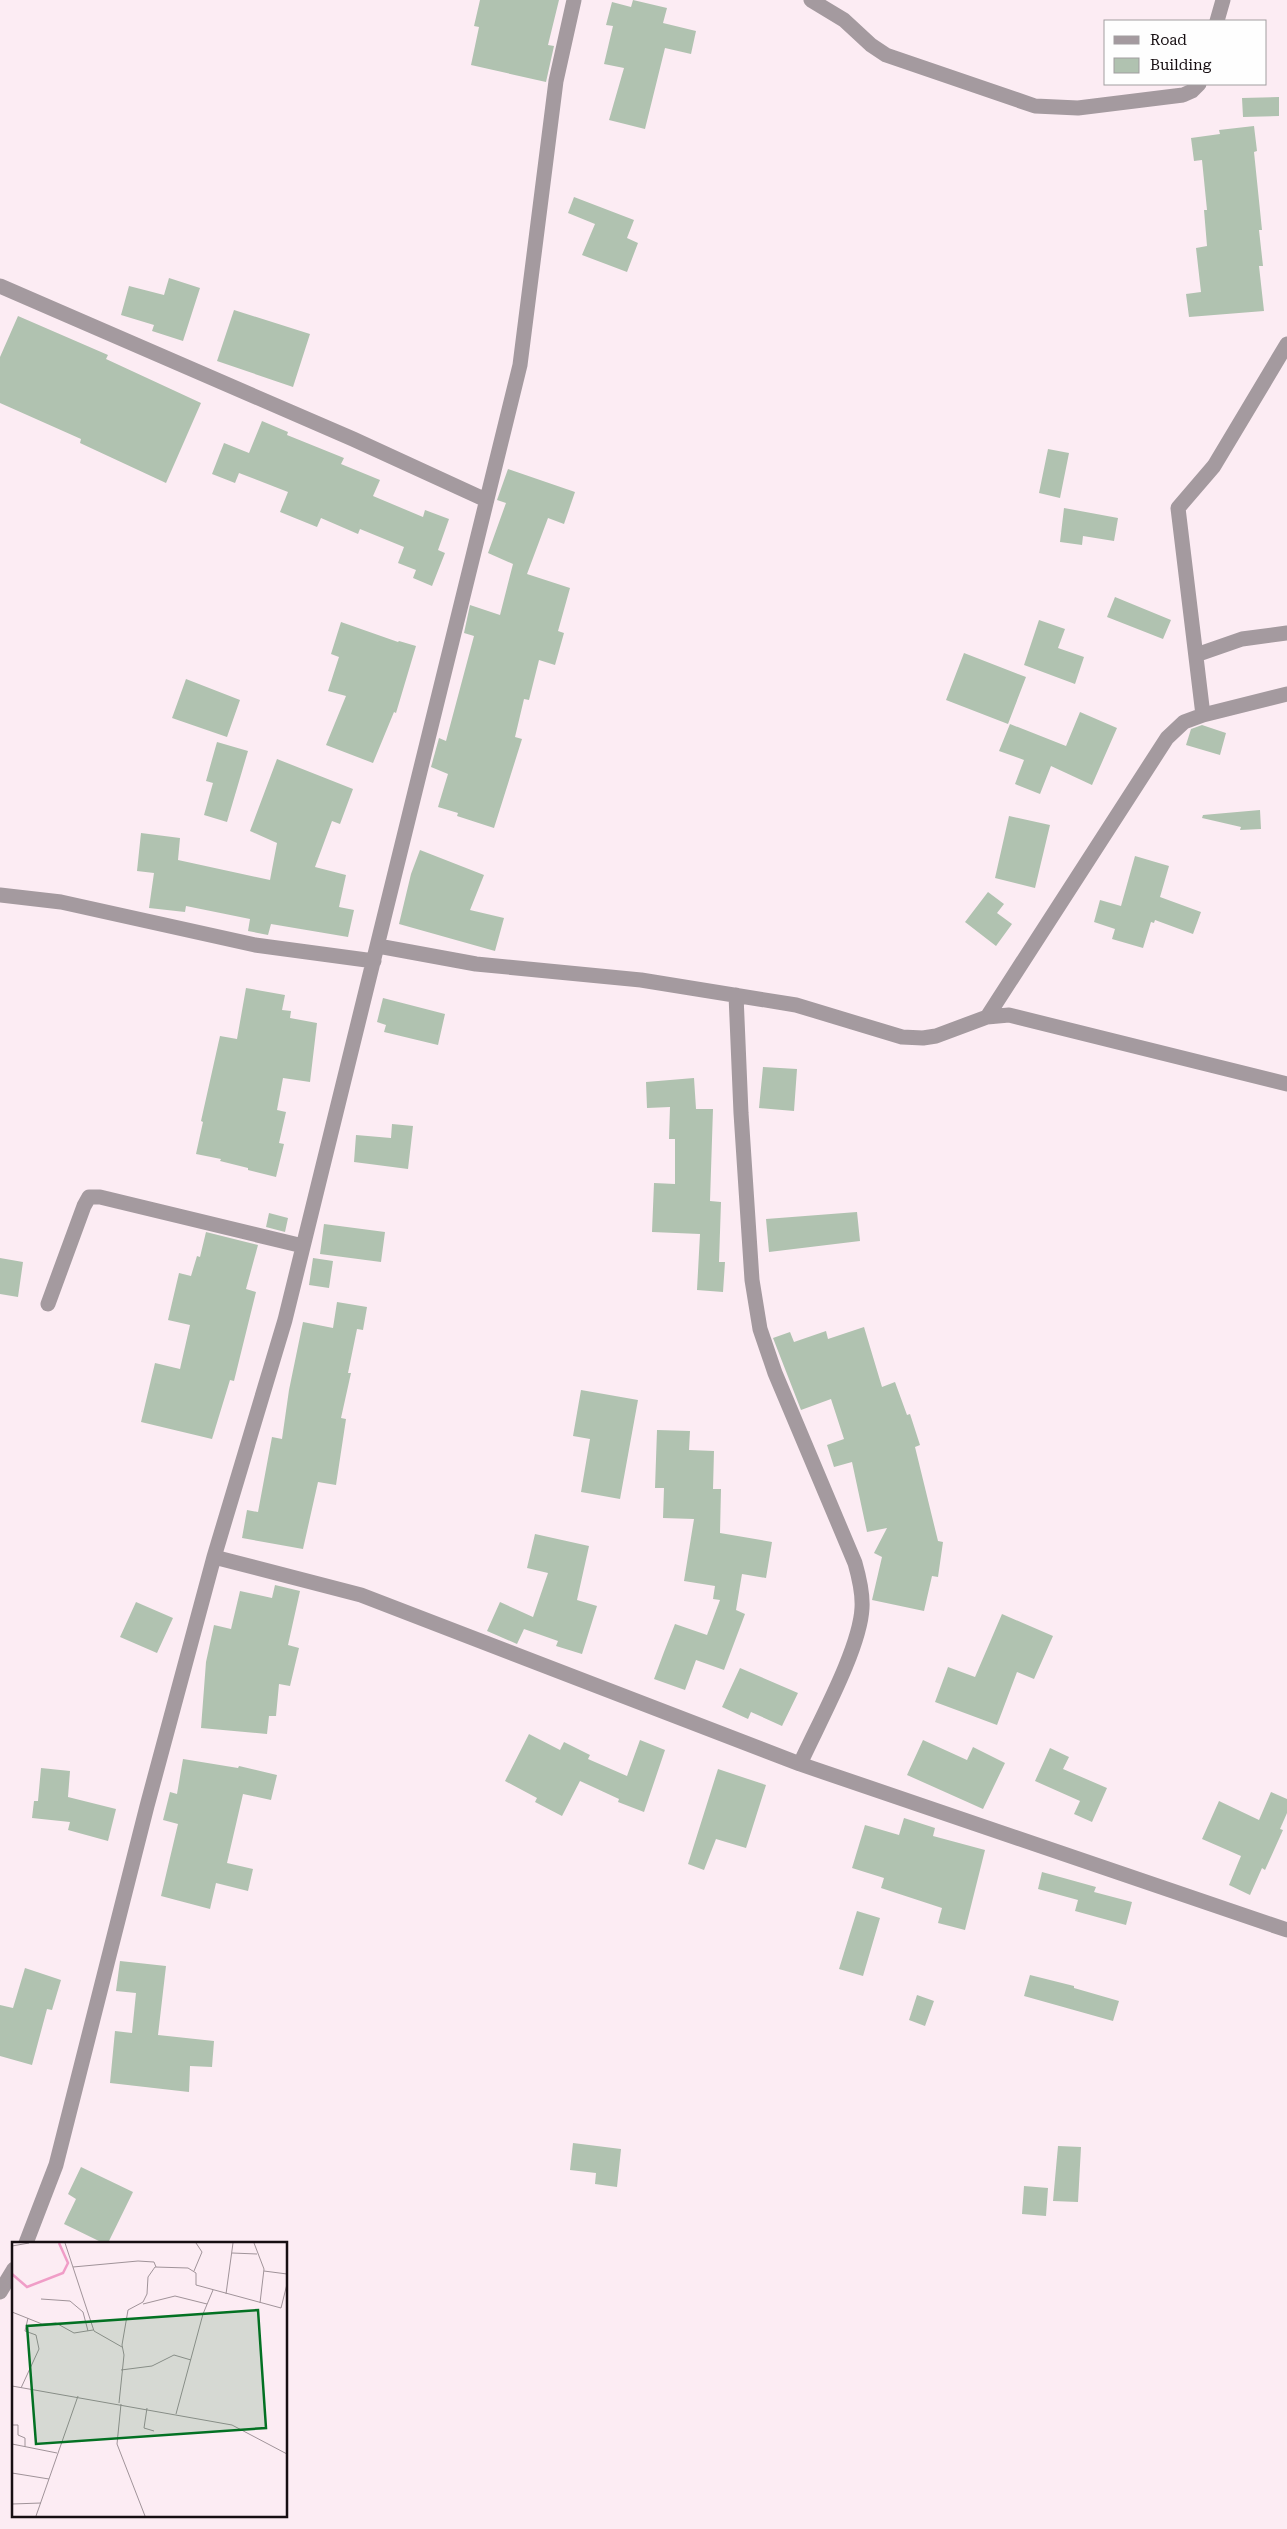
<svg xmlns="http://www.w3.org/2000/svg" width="1287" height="2529" font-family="'Roboto Serif',serif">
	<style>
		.building { fill: #b0c2b0 }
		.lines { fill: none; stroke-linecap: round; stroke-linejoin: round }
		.minor { stroke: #a49a9f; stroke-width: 15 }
		.inset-river { fill: none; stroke: #f09dc7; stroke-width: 2.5 }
		.inset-road { fill: none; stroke: #a09399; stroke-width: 1 }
		.view { fill: #037123; fill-opacity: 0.15; stroke: #037123; stroke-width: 2.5 }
		.inset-edge { fill: none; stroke: #160e12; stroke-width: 2.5 }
	</style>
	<rect width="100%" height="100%" fill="#fcecf3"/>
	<path class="building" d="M 480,0 L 559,0 L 548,45 L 554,46 L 546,82 L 471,65 L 479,27 L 474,26 Z
		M 633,0 L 667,8 L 663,23 L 696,31 L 691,54 L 665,48 L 645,129 L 609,120 L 624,68 L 604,64 L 613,26 L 606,25 L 612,2 L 631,7 Z
		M 1279,97 L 1279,116 L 1243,117 L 1242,98 Z
		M 1254,126 L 1257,151 L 1254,152 L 1262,230 L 1259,230 L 1263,266 L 1259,266 L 1264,311 L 1189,317 L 1186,294 L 1201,292 L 1196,248 L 1207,246 L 1204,210 L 1207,210 L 1202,160 L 1194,161 L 1191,138 L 1220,134 L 1219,130 Z
		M 574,197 L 634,220 L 627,238 L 638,243 L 627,272 L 582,255 L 595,224 L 568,213 Z
		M 169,278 L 200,288 L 183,341 L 152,331 L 154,325 L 121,315 L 129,286 L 164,295 Z
		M 234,310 L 310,334 L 293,387 L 217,361 Z
		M 18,316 L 108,355 L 106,359 L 201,403 L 166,483 L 80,443 L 81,439 L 0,403 L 0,357 Z
		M 262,421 L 288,432 L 287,435 L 344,458 L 341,464 L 380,480 L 373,496 L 423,517 L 425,510 L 449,519 L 438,550 L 445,553 L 432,586 L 413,578 L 416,570 L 398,563 L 404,547 L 360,529 L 358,534 L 321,518 L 317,527 L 280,512 L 288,492 L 239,473 L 235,483 L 212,474 L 224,443 L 249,453 Z
		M 1048,449 L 1069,453 L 1060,498 L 1039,493 Z
		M 508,469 L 575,492 L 564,524 L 548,518 L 527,574 L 570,588 L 558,631 L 564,633 L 555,665 L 539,660 L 529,700 L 524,699 L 515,737 L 522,739 L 494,828 L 457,816 L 458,813 L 438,807 L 448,774 L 431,767 L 439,738 L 446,741 L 474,636 L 464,633 L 470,605 L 500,615 L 513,564 L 488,553 L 506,503 L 497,500 Z
		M 1064,508 L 1118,518 L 1114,541 L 1083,536 L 1082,545 L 1060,542 Z
		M 1115,597 L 1171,620 L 1163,639 L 1107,617 Z
		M 1039,620 L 1065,629 L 1058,648 L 1084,657 L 1075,684 L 1024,665 Z
		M 341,622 L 398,642 L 399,641 L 416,646 L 396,713 L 394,712 L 373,763 L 326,745 L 346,696 L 328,691 L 339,657 L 331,654 Z
		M 964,653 L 1026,677 L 1008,724 L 946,700 Z
		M 186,679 L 240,700 L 227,737 L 172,718 Z
		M 1080,712 L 1117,728 L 1092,785 L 1051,766 L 1040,794 L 1015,784 L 1024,760 L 999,751 L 1010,724 L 1066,746 Z
		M 1202,725 L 1226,733 L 1220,755 L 1186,745 L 1191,729 Z
		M 217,742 L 248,751 L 227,822 L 204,815 L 213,783 L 206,781 Z
		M 277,759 L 353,789 L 340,824 L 332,821 L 315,867 L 346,875 L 339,907 L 354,910 L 348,937 L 271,924 L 268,935 L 248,931 L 250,919 L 186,906 L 185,912 L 149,908 L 154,873 L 137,871 L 141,833 L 180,838 L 178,860 L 270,880 L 277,843 L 250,831 Z
		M 1260,810 L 1261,829 L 1240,830 L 1241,827 L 1202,818 L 1203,815 Z
		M 1009,816 L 1050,825 L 1035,888 L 995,878 Z
		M 420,850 L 484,875 L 470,910 L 504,918 L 495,951 L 399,924 L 411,874 Z
		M 1135,856 L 1169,866 L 1160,897 L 1201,912 L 1193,934 L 1155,920 L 1154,923 L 1151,922 L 1143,948 L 1112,939 L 1115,929 L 1094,922 L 1100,900 L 1121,906 Z
		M 988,892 L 1004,904 L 997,913 L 1012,924 L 996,946 L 965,922 Z
		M 246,988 L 285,995 L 282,1010 L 291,1011 L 290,1018 L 317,1023 L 310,1082 L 283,1078 L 277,1110 L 286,1112 L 279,1143 L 284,1144 L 276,1177 L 248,1170 L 248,1168 L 220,1161 L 221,1159 L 196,1154 L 203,1122 L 201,1121 L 220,1036 L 237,1039 Z
		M 383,998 L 445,1014 L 438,1045 L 384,1032 L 386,1025 L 377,1022 Z
		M 763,1067 L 797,1069 L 794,1111 L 759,1108 Z
		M 694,1078 L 696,1109 L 713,1109 L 710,1201 L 721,1202 L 719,1262 L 725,1262 L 723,1292 L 697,1290 L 700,1234 L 652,1232 L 654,1183 L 675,1184 L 675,1139 L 669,1139 L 670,1107 L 647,1108 L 646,1082 Z
		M 392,1124 L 413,1126 L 408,1169 L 354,1162 L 356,1135 L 391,1138 Z
		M 857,1212 L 860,1241 L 769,1252 L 766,1219 Z
		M 269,1213 L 288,1218 L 285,1232 L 266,1227 Z
		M 324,1224 L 385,1232 L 381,1262 L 320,1254 Z
		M 206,1232 L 258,1245 L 246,1289 L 256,1292 L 234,1381 L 230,1380 L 212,1439 L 141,1422 L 155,1363 L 180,1369 L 190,1325 L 168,1320 L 179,1273 L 191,1276 L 197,1256 L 200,1257 Z
		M 0,1258 L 23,1262 L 18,1297 L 0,1294 Z
		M 313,1258 L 333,1261 L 329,1288 L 309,1285 Z
		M 337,1302 L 367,1307 L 363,1330 L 357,1329 L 348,1373 L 351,1373 L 341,1418 L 346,1419 L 336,1485 L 318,1482 L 303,1549 L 242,1538 L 247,1510 L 258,1512 L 272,1437 L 282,1439 L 289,1390 L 303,1322 L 333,1328 Z
		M 864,1327 L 882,1387 L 895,1382 L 907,1415 L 910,1414 L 920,1445 L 915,1447 L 938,1541 L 943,1542 L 938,1577 L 932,1576 L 924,1611 L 872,1600 L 882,1557 L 874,1553 L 887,1528 L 867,1532 L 852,1462 L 834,1467 L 827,1445 L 844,1439 L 831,1399 L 801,1410 L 773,1338 L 790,1332 L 794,1342 L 826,1331 L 828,1339 Z
		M 581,1390 L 638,1400 L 620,1499 L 581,1492 L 590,1439 L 573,1436 Z
		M 657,1430 L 690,1431 L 689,1450 L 714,1451 L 713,1489 L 721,1489 L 720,1533 L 772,1542 L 766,1578 L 742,1574 L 736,1610 L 745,1614 L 724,1670 L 696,1660 L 685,1690 L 654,1679 L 664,1652 L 675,1624 L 707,1635 L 720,1600 L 713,1599 L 715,1586 L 684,1581 L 694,1519 L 663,1518 L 664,1488 L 655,1488 Z
		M 535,1534 L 589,1546 L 577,1600 L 597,1606 L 582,1654 L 556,1646 L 558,1641 L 524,1629 L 517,1644 L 487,1631 L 500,1602 L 533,1617 L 548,1573 L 527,1568 Z
		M 275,1585 L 300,1591 L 288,1645 L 299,1648 L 290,1686 L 279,1684 L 276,1716 L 269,1716 L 267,1734 L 201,1728 L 206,1662 L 214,1625 L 231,1629 L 240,1591 L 272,1598 Z
		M 136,1602 L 173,1618 L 157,1653 L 120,1637 Z
		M 1002,1614 L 1053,1636 L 1034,1679 L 1017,1672 L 997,1725 L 935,1702 L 948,1667 L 975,1677 Z
		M 740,1668 L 798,1693 L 782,1726 L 751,1712 L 748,1719 L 722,1707 Z
		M 529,1734 L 560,1750 L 564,1742 L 590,1755 L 588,1759 L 627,1776 L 640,1740 L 665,1750 L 644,1812 L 618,1802 L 619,1799 L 580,1781 L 562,1816 L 535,1802 L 537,1798 L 505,1781 Z
		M 923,1740 L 967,1760 L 973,1747 L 1005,1763 L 983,1809 L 907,1775 Z
		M 1050,1748 L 1069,1757 L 1063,1769 L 1107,1788 L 1092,1822 L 1074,1814 L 1080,1801 L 1035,1781 Z
		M 183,1759 L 238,1768 L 239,1766 L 277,1775 L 271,1800 L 243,1794 L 227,1863 L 253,1869 L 248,1891 L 216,1883 L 210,1909 L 161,1896 L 178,1824 L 163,1820 L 170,1792 L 177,1794 Z
		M 41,1768 L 70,1771 L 68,1797 L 116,1809 L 108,1841 L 68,1830 L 70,1822 L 32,1818 L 34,1801 L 38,1801 Z
		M 718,1769 L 766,1785 L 746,1848 L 716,1839 L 704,1870 L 688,1864 Z
		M 1271,1792 L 1287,1799 L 1287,1813 L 1280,1829 L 1283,1830 L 1265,1870 L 1262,1868 L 1250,1895 L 1229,1885 L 1241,1856 L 1202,1839 L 1219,1801 L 1259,1820 Z
		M 904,1818 L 935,1828 L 933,1836 L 985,1850 L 965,1930 L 938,1923 L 942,1908 L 881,1888 L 884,1878 L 852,1868 L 865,1825 L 899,1835 Z
		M 1042,1872 L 1096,1887 L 1094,1892 L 1132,1902 L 1126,1925 L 1075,1911 L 1078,1900 L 1038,1889 Z
		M 857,1911 L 880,1918 L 863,1976 L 839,1969 Z
		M 120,1961 L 166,1966 L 158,2035 L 214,2041 L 212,2067 L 190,2066 L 189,2092 L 110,2083 L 115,2031 L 132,2033 L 136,1993 L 116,1991 Z
		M 25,1968 L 61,1980 L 52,2010 L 47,2009 L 32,2065 L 0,2056 L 0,2005 L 13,2008 Z
		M 1030,1975 L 1074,1986 L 1074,1988 L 1119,2001 L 1113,2021 L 1024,1996 Z
		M 917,1995 L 934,2001 L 925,2026 L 909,2020 Z
		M 573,2143 L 621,2149 L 617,2187 L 595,2184 L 596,2173 L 570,2170 Z
		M 1058,2146 L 1081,2147 L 1078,2202 L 1053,2201 Z
		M 81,2167 L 133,2192 L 108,2243 L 103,2243 L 64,2224 L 76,2199 L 68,2194 Z
		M 1024,2186 L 1048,2188 L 1046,2216 L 1022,2214 Z"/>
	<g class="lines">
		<path class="minor" d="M 811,0 L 844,20 L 871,45 L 886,55 L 1035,106 L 1078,108 L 1183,95 L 1192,91 L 1199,84
			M 1217,21 L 1223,0
			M 0,286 L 353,439 L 486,500
			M 1196,655 L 1242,639 L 1287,633
			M 1203,715 L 1178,508 L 1214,466 L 1287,344
			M 0,895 L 61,902 L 255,945 L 374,961
			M 378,946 L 476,964 L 641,980 L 796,1005 L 902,1037 L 923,1038 L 936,1036 L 987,1017 L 1009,1015 L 1287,1084
			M 736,995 L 741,1113 L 752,1280 L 760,1329 L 775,1373 L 855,1563 C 859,1577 863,1592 862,1608 C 860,1649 818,1724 800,1764
			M 987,1017 L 1167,738 L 1184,722 L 1203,715 L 1287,694
			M 48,1304 L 84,1206 L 89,1197 L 100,1197 L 303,1246
			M 214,1557 L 361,1595 L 800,1764 L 1287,1930
			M 26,2243 L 56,2165 L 147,1806 L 214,1557 L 285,1320 L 520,365 L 556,81 L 574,0
			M 0,2292 L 14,2269"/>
	</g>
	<g transform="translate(12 2242)">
		<rect width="275" height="275" fill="#fcecf3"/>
		<path class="inset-river" d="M 0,32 L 15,45 L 51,31 L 56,21 L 47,1"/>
		<path class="inset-road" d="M 53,1 L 82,89 L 110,105M 242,1 L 252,27 L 248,61M 0,4 L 17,1M 220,11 L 245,12M 61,25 L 126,19 L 142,20 L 144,25M 182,29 L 190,10 L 184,1M 252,29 L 275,32M 214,52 L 221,1M 29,57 L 58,59 L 71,70 L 76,89M 131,62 L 163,54 L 195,62M 0,70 L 30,82 L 44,81 L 62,91 L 81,88M 109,128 L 140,124 L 162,113 L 179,118M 0,144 L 220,183 L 275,212M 9,146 L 27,107 L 24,93 L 13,89 L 16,76M 107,161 L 112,113 L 110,103 L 116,68 L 131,60 L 135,52 L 136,35 L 143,25 L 176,26 L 184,31 L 184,43 L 269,66 L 275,42M 109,162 L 105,202 L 133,274M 135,166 L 132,186 L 142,189M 164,172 L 191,72 L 201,48M 0,183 L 6,183 L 6,193 L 13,196 L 13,205M 0,202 L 45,211M 0,231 L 37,237M 0,262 L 29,261M 24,274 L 66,154"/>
		<path class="view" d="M 246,68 L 254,186 L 24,202 L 15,84 Z"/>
		<rect width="275" height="275" class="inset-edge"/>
	</g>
	<rect x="1104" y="20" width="162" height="65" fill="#fefefe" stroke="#a19ea0"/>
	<rect x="1114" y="36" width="25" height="8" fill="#a49a9f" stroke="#a19ea0"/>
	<text x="1150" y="45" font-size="15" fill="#160e12">Road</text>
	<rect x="1114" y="58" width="25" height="15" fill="#b0c2b0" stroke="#a19ea0"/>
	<text x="1150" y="70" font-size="15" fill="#160e12">Building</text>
</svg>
